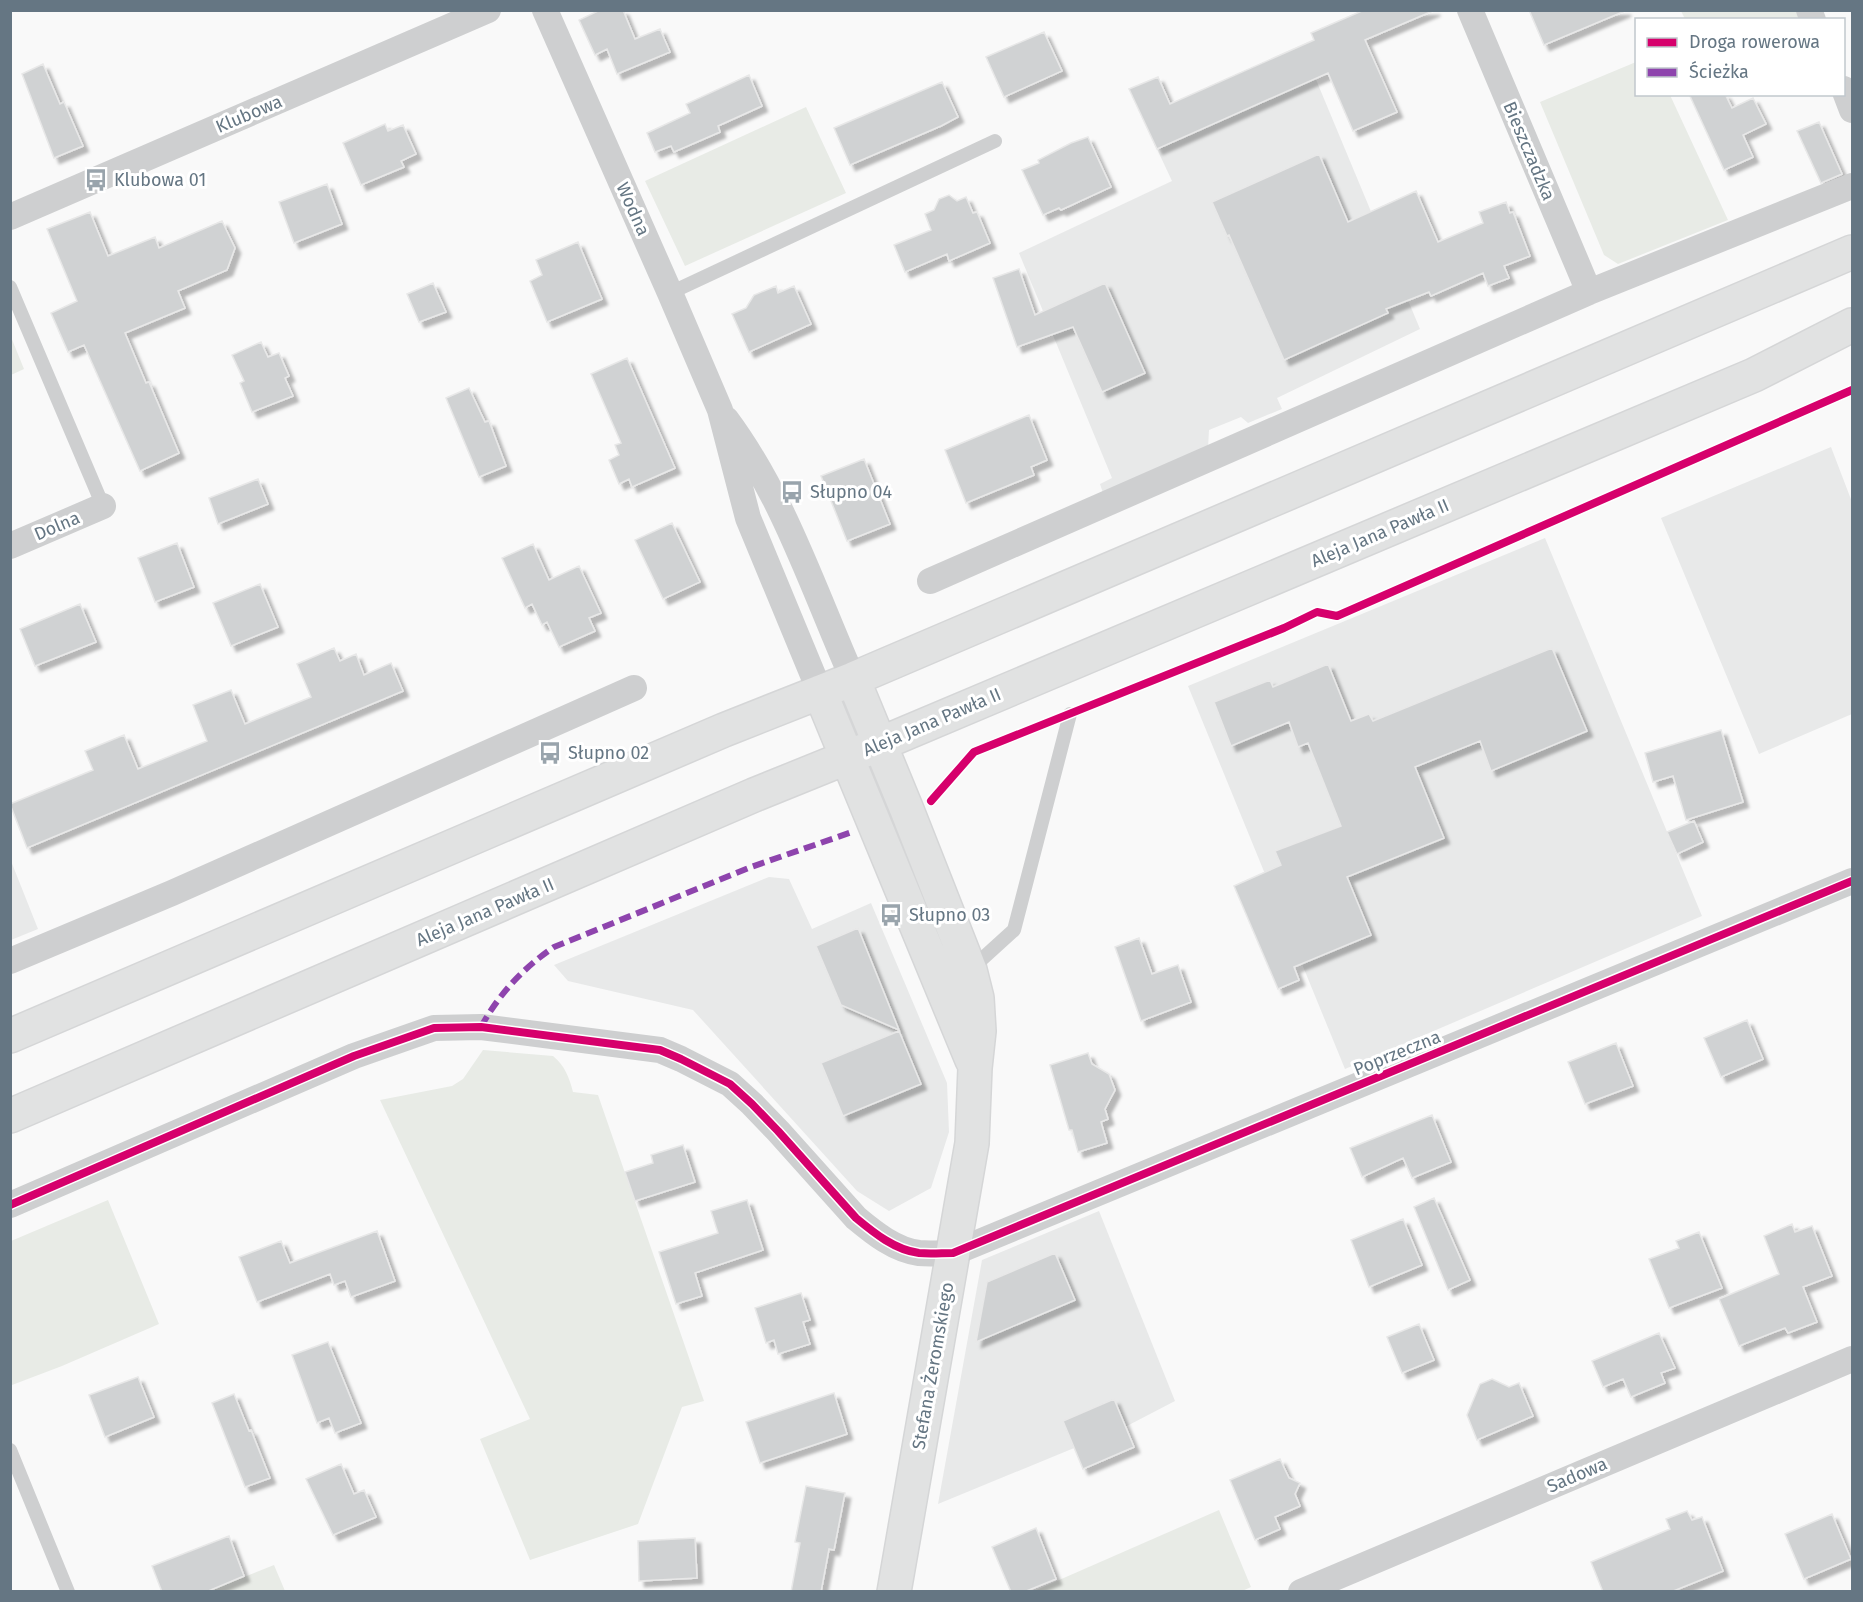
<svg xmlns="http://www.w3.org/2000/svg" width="1863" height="1602" font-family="'Fira Sans',sans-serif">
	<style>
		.built { fill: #e8e9e9 }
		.green { fill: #e8ebe6 }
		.building { fill: #d0d2d3; stroke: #e8e8e8; stroke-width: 1.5; filter: url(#shadow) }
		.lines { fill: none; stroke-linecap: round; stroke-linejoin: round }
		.secondary-casing { stroke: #d5d6d7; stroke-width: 36 }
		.lane { stroke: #cecfd0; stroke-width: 14 }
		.street { stroke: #cecfd0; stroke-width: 26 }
		.secondary { stroke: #e1e2e2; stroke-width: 33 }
		.quiet { stroke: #8e44ad; stroke-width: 6; stroke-dasharray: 12 6; stroke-linecap: butt }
		.cycleway-casing { stroke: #fff; stroke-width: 11 }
		.cycleway { stroke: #d6006c; stroke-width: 8 }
		.labels { text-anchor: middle; stroke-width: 6; stroke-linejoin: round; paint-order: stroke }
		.street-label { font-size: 18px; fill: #657683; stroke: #fff }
		.poi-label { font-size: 18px; fill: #657683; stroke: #fff; text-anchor: start }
	</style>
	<defs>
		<filter id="shadow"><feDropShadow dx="5.5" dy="5.5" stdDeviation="1.5" flood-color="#0004"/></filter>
	</defs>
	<rect width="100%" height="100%" fill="#f9f9f9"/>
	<path class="built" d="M 1302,46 L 1420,329 L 1277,398 L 1282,409 L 1248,423 L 1241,417 L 1209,430 L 1208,448 L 1104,496 L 1100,484 L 1112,478 L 1019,253 L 1172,181 L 1142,117 Z
		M 1831,447 L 1852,502 L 1852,714 L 1759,754 L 1661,518 Z
		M 1545,538 L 1702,916 L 1345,1069 L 1188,686 Z
		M 11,861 L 38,929 L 11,940 L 10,940 Z
		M 769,877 L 789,879 L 812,929 L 871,903 L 947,1083 L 949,1132 L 931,1188 L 889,1211 L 857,1191 L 693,1010 L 568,981 L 554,965 Z
		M 1099,1211 L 1175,1401 L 1125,1427 L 938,1504 L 982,1260 Z"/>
	<path class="green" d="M 1681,11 L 1798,11 L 1801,19 L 1685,19 Z
		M 1636,62 L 1636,94 L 1670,95 L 1728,220 L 1618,264 L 1604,255 L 1540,102 Z
		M 806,107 L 846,193 L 685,266 L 645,181 Z
		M 11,337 L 24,369 L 11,375 L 10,375 Z
		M 483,1050 L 553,1056 C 565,1066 569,1077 573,1092 L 598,1095 L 704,1401 L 682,1407 L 638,1524 L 530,1560 L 480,1439 L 530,1419 L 380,1100 L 452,1086 L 463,1079 Z
		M 108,1200 L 159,1324 L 62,1366 L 12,1385 L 11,1241 Z
		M 1219,1510 L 1251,1587 L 1240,1592 L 1034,1591 Z
		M 274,1565 L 285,1591 L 206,1592 Z"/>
	<path class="building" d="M 600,10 L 623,10 L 635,39 L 660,29 L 670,52 L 617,74 L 607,49 L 595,55 L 579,20 Z
		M 1364,10 L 1435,10 L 1365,40 L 1397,112 L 1353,131 L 1328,73 L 1157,149 L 1129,89 L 1158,77 L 1170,104 L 1314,40 L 1311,33 Z
		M 1529,10 L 1625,10 L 1625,11 L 1544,45 Z
		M 1044,32 L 1062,71 L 1004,97 L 986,57 Z
		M 43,64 L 60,104 L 64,102 L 83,146 L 54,158 L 22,74 Z
		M 749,75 L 762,106 L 718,126 L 720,132 L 674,152 L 671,146 L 655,152 L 647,133 L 690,113 L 686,104 Z
		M 942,82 L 958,117 L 941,126 L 850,165 L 834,128 Z
		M 1689,94 L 1725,94 L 1732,108 L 1753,98 L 1766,124 L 1743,135 L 1753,157 L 1724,170 Z
		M 1819,122 L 1842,174 L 1821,183 L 1797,131 Z
		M 385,124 L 388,131 L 403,125 L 416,154 L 401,161 L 404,167 L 361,185 L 343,143 Z
		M 1088,137 L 1111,187 L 1061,210 L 1059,208 L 1043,215 L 1022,170 L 1039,163 L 1038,160 L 1071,143 Z
		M 1319,154 L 1348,222 L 1416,191 L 1438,242 L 1483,223 L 1479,212 L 1506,202 L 1510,213 L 1513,212 L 1530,256 L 1504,266 L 1509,278 L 1488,286 L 1483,273 L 1431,296 L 1429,292 L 1386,309 L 1388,313 L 1284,360 L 1229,235 L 1227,236 L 1212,202 Z
		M 327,184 L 342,224 L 294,243 L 279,202 Z
		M 949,195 L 957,201 L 966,197 L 973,213 L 977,212 L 990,243 L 949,261 L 947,254 L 905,272 L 894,245 L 931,230 L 925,214 L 934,210 L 939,199 Z
		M 90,212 L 108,256 L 155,237 L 159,248 L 222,221 L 235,248 L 227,270 L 178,291 L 185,308 L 125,333 L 146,383 L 149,382 L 179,453 L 140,471 L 84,345 L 68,352 L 51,313 L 77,301 L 47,229 Z
		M 578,242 L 602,299 L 547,322 L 530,281 L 542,275 L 536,260 Z
		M 1019,269 L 1035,315 L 1105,283 L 1145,373 L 1102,392 L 1073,327 L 1017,347 L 993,278 Z
		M 433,283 L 446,312 L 419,322 L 407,294 Z
		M 776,286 L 778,293 L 794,286 L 811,324 L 749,352 L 732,314 L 746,308 L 754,295 Z
		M 261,342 L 268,357 L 279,353 L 289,376 L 285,378 L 293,396 L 252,412 L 240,383 L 244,381 L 232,355 Z
		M 627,358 L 675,468 L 632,487 L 629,479 L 619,484 L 609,460 L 619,455 L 615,445 L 621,443 L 591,374 Z
		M 469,388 L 485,422 L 489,421 L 506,466 L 479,477 L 446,398 Z
		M 1029,415 L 1047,460 L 1031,467 L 1034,475 L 966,503 L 945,450 Z
		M 864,459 L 890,524 L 847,541 L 821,476 Z
		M 258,479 L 268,504 L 218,524 L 209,498 Z
		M 672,523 L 700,582 L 663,599 L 635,540 Z
		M 177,543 L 194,587 L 155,602 L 138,558 Z
		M 533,544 L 549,580 L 579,566 L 601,613 L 589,618 L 595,631 L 559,647 L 547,622 L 542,625 L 532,604 L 525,608 L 502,558 Z
		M 260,584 L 278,627 L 231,646 L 213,603 Z
		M 80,604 L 96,642 L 35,666 L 20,629 Z
		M 334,648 L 340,661 L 356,654 L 364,675 L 391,663 L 403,691 L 27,848 L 10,804 L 93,770 L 85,751 L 124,735 L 138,769 L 207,741 L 193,705 L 231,690 L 245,724 L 311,697 L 297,664 Z
		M 1552,648 L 1587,731 L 1491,771 L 1480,741 L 1415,767 L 1444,838 L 1347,877 L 1371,935 L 1294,967 L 1299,980 L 1278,989 L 1234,886 L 1281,865 L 1275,851 L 1341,826 L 1308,743 L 1298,747 L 1289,722 L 1231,746 L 1214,702 L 1270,680 L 1273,687 L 1328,664 L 1351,721 L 1369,714 L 1373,721 Z
		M 1721,730 L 1743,802 L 1686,820 L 1673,776 L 1653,782 L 1645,753 Z
		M 1694,821 L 1703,842 L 1677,854 L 1667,832 Z
		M 858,928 L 899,1030 L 841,1005 L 816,946 Z
		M 1139,938 L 1152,974 L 1178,965 L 1191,1002 L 1141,1021 L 1115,947 Z
		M 1747,1020 L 1763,1059 L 1721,1077 L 1704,1038 Z
		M 899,1031 L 921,1084 L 843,1116 L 821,1063 Z
		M 1616,1043 L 1633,1086 L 1585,1104 L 1568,1062 Z
		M 1088,1053 L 1092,1064 L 1109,1074 L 1115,1090 L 1105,1109 L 1108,1119 L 1101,1122 L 1107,1143 L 1078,1152 L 1072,1130 L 1069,1130 L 1050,1065 Z
		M 1432,1115 L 1451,1162 L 1412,1178 L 1403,1158 L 1362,1177 L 1350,1148 Z
		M 683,1145 L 695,1182 L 635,1201 L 625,1172 L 653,1163 L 651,1155 Z
		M 1434,1198 L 1470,1280 L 1448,1290 L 1414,1207 Z
		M 747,1200 L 763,1250 L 695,1273 L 702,1296 L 676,1304 L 659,1252 L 718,1233 L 711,1211 Z
		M 1403,1219 L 1422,1265 L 1369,1287 L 1351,1240 Z
		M 1792,1224 L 1795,1232 L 1812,1226 L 1832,1276 L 1803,1287 L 1817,1322 L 1788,1333 L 1785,1328 L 1739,1346 L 1719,1299 L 1779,1274 L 1764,1236 Z
		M 377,1231 L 395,1281 L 351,1297 L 345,1281 L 334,1285 L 330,1274 L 257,1302 L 239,1257 L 281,1241 L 290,1263 Z
		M 1699,1232 L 1722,1288 L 1669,1308 L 1649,1259 L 1679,1248 L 1676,1241 Z
		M 1055,1253 L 1075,1300 L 976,1342 L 987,1282 Z
		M 801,1293 L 810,1320 L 803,1322 L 810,1344 L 778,1354 L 774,1340 L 766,1343 L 755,1308 Z
		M 1419,1324 L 1434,1360 L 1402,1373 L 1387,1337 Z
		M 1659,1333 L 1675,1368 L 1661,1373 L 1665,1383 L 1631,1397 L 1623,1379 L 1603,1387 L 1592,1361 Z
		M 328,1342 L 361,1423 L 335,1433 L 329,1418 L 317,1423 L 292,1355 Z
		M 138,1377 L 154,1417 L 105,1437 L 89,1395 Z
		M 1492,1379 L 1509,1387 L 1519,1383 L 1533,1416 L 1477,1440 L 1467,1415 L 1480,1384 Z
		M 834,1393 L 847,1434 L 760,1463 L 746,1422 Z
		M 234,1394 L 249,1431 L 251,1430 L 270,1478 L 245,1487 L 212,1403 Z
		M 1114,1399 L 1134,1447 L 1083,1469 L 1063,1421 Z
		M 1280,1459 L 1289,1478 L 1300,1483 L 1295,1494 L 1300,1506 L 1275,1517 L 1280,1529 L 1255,1540 L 1230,1480 Z
		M 341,1464 L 354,1494 L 364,1490 L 376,1517 L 333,1535 L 306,1479 Z
		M 806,1486 L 845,1493 L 834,1550 L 829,1549 L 821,1592 L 791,1592 L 800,1543 L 795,1542 Z
		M 1687,1511 L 1692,1520 L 1702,1517 L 1723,1571 L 1671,1592 L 1603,1592 L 1591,1562 L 1670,1529 L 1666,1519 Z
		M 1832,1514 L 1851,1559 L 1804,1579 L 1785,1534 Z
		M 1036,1528 L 1056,1579 L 1024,1592 L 1011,1592 L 992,1547 Z
		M 229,1536 L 244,1576 L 206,1592 L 162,1592 L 152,1566 Z
		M 695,1538 L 697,1578 L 639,1581 L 638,1541 Z"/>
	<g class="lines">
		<g class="secondary-casing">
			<path id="secondary" d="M 853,679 L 907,810 L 970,970 L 977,998 L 979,1031 L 975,1068 L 972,1143 L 894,1592
				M 820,692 L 972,1060
				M 10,1036 L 724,730 L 853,679 L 1852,252
				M 10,1116 L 754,795 L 880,744 L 1754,375 L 1852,325"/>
		</g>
		<path class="lane" d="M 10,287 L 103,506
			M 670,293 L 995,141
			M 971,969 L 1014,930 L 1070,714
			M 10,1450 L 68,1592"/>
		<path class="street" d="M 545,10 L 670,293 L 720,410 L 748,518 L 820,692
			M 1470,10 L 1589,292
			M 1809,10 L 1813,20
			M 1844,89 L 1852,110
			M 10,217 L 488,10
			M 726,419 C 784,497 814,591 853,679
			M 10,546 L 103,506
			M 930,581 L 1589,292 L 1852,186
			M 10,961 L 172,893 L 634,688
			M 10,1205 L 354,1056 L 434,1028 L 481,1027 L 660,1050 L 681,1059 L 730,1084 L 752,1104 L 778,1131 L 856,1218 C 874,1233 895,1250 919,1253 C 930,1254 942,1253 953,1253 L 1852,881
			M 1301,1592 L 1852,1359"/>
		<use href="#secondary" class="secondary"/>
		<path class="quiet" d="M 481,1027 C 499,994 523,968 554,947 L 751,867 L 852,832"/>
		<g class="cycleway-casing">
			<path id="cycleway" d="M 931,801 L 974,752 L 1284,628 L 1317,612 L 1337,616 L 1852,390
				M 10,1205 L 354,1056 L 434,1028 L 481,1027 L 660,1050 L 681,1059 L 730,1084 L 752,1104 L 778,1131 L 856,1218 C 874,1233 895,1250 919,1253 C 930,1254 942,1253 953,1253 L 1852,881"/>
		</g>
		<use href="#cycleway" class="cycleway"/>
	</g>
	<defs>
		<g id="bus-bare" transform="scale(1.8)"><path d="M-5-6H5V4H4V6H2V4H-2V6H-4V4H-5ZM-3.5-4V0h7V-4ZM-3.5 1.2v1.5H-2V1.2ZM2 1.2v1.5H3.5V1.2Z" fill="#99a4ac" stroke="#fff" stroke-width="2.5" paint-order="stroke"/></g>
	</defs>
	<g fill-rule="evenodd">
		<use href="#bus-bare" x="96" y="180"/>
		<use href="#bus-bare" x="792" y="492"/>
		<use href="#bus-bare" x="550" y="753"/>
		<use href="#bus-bare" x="891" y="915"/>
	</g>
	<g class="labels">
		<g class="street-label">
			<text transform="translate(249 114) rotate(-23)" y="6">Klubowa</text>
			<text transform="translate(1529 151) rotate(67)" y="6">Bieszczadzka</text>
			<text transform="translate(633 209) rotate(66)" y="6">Wodna</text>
			<text transform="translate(57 526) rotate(-23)" y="6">Dolna</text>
			<text transform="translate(1380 533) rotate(-23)" y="6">Aleja Jana Pawła II</text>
			<text transform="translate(932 722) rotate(-23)" y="6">Aleja Jana Pawła II</text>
			<text transform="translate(485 912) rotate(-23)" y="6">Aleja Jana Pawła II</text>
			<text transform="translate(1397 1053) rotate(-22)" y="6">Poprzeczna</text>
			<text transform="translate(933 1366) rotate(-80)" y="6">Stefana Żeromskiego</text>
			<text transform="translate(1577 1475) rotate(-23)" y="6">Sadowa</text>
		</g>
		<g class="poi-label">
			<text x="114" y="186">Klubowa 01</text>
			<text x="810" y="498">Słupno 04</text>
			<text x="568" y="759">Słupno 02</text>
			<text x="909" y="921">Słupno 03</text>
		</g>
	</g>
	<rect width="1863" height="1602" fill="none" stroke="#657683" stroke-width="24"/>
	<rect x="1635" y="18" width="210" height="78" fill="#ffffff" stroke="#c1c8cd" stroke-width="1.5"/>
	<rect x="1647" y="38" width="30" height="9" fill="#d6006c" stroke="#c1c8cd" stroke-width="1.5"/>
	<text x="1689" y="48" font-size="18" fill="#657683">Droga rowerowa</text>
	<rect x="1647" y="68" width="30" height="9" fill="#8e44ad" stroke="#c1c8cd" stroke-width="1.5"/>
	<text x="1689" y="78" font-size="18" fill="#657683">Ścieżka</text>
</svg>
